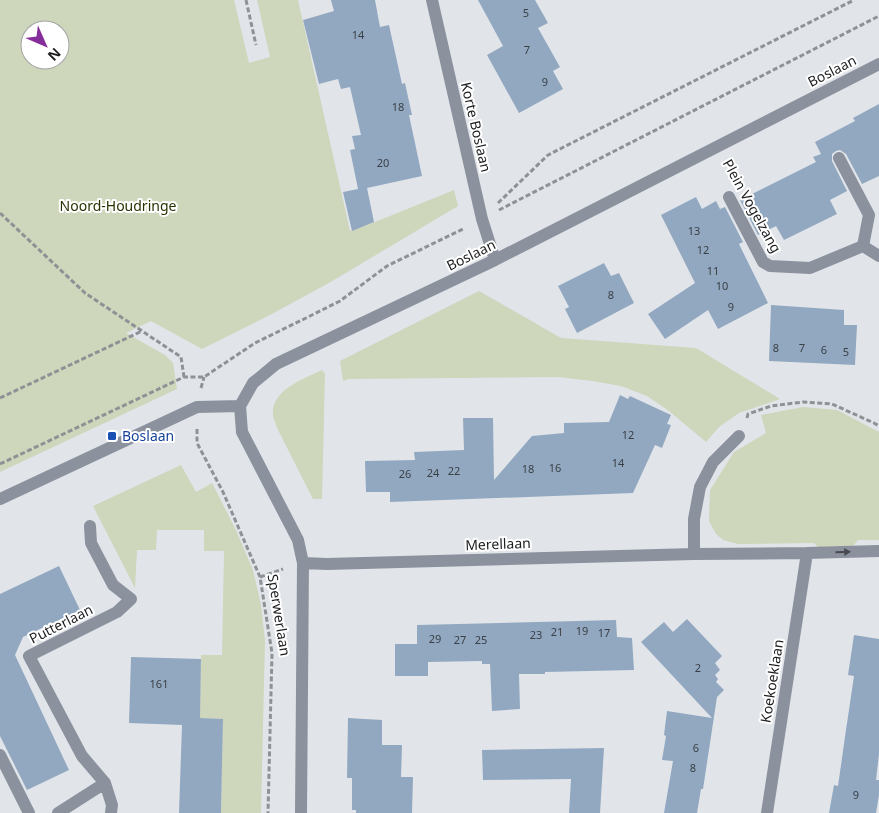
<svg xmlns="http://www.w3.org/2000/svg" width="879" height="813" font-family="'Noto Sans',sans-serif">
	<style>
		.green { fill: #ced6bb; fill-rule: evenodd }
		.building { fill: #92a8c0 }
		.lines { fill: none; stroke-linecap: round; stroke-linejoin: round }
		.path { stroke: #8f9295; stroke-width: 3; stroke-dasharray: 5 2.5; stroke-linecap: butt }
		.minor { stroke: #8b919d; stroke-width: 12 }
		.oneway { fill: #484b51 }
		.transit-dot { fill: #1a4fb4; stroke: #fff; stroke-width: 2 }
		.labels { text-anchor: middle; stroke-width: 4; stroke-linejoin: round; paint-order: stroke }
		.number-label { font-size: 11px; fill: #3a4047 }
		.street-label { font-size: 14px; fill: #1c1d1f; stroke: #fff }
		.park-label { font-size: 14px; fill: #283200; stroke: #fff }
		.transit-label { font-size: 14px; fill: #164399; stroke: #fff; text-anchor: start }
	</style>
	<rect width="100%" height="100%" fill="#e1e5ea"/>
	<path class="green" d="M 0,0 L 234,0 L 249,63 L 270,57 L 257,0 L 298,0 L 350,231 L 380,220 L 454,190 L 458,206 L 329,283 L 268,316 L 202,349 L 151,321 L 126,333 L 165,355 L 173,363 L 177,389 L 0,472 ZM 30,30 L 60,30 L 60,60 L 30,60 Z
		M 479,291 L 561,338 L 696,348 L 780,399 L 739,413 L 719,427 L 706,442 L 669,411 L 647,396 L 621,386 L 592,381 L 558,377 L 349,379 L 343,381 L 340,361 Z
		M 322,370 L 325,374 L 322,499 L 313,499 L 277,428 C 276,424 274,420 273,416 C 270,390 304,379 322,370 Z
		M 803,407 L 837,410 L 879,432 L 879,540 L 858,540 L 853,546 L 818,547 L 814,543 L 738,544 L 723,540 L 716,534 L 709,521 L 710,490 L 734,452 L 766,433 L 761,415 Z
		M 181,465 L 196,492 L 212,483 L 236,530 L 253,570 L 261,605 L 265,641 L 261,813 L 221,813 L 223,719 L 192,718 L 200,706 L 201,655 L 222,655 L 224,551 L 204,551 L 204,530 L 157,530 L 156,550 L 137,550 L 135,588 L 93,506 Z"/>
	<path class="building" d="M 331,0 L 375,0 L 380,27 L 389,25 L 402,84 L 405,83 L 412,115 L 409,115 L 422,176 L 367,188 L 374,222 L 352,231 L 343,192 L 358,189 L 350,150 L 355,149 L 352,136 L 361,135 L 350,87 L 341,89 L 338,79 L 319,84 L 303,20 L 334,11 Z
		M 478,0 L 535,0 L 548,23 L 538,28 L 560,67 L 553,71 L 563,89 L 519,113 L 487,55 L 503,46 Z
		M 879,104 L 879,176 L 862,184 L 846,154 L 840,150 L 836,151 L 832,154 L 832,161 L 847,191 L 830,200 L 837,214 L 784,240 L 776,226 L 758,235 L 740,200 L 816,162 L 813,157 L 821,154 L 815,142 L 855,121 L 853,118 Z
		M 696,197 L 702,209 L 716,201 L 720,209 L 725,207 L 743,242 L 739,244 L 768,303 L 718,329 L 708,310 L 665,339 L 648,314 L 695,283 L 661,215 Z
		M 604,263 L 611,276 L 619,273 L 634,303 L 577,333 L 565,309 L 569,307 L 558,286 Z
		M 771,305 L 844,310 L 844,325 L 857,325 L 855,365 L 769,361 Z
		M 620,395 L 628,399 L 630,396 L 671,415 L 667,424 L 671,425 L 662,448 L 655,445 L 633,493 L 390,502 L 390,492 L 366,492 L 365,461 L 415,460 L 414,452 L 464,450 L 463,418 L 493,418 L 494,480 L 532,436 L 564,433 L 564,423 L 609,422 Z
		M 59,566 L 80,610 L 23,637 L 15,655 L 69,770 L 27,790 L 0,736 L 0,594 Z
		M 687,619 L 722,656 L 715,663 L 720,670 L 715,675 L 718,679 L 716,682 L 724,690 L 717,697 L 703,789 L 701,789 L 697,813 L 664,813 L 673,761 L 662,760 L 666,736 L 664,735 L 667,711 L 712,718 L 641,642 L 664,622 L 673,632 Z
		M 616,620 L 617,637 L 632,638 L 634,670 L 545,672 L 545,674 L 519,674 L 520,709 L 492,711 L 490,664 L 482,664 L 482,661 L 428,662 L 428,676 L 395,676 L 395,644 L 417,644 L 417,625 Z
		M 854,635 L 879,639 L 879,754 L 876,780 L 879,780 L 879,795 L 876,813 L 829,813 L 834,785 L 838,786 L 846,730 L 854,676 L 848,675 Z
		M 131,657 L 201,659 L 200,718 L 223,719 L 221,813 L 179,813 L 182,725 L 129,723 Z
		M 348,718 L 382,720 L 382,745 L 402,745 L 401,777 L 413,777 L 412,813 L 356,813 L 356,810 L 352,810 L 352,778 L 347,778 Z
		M 604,748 L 600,813 L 569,813 L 571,779 L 483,780 L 482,750 Z"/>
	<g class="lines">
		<path class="path" d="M 246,0 L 256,45
			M 498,203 L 548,155 L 854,0
			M 499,210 L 879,16
			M 0,213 L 85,293 L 181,357 L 184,377
			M 201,388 L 204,377
			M 0,398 L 142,331
			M 747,418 L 748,414 L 771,406 L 803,402 L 832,404 L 874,423 L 879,426
			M 197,429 L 197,443 L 223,492 L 260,577 L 272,653 L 268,813
			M 0,464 L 184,377 L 204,377 L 255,343 L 306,318 L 340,301 L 387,266 L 465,228
			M 260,577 L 283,569"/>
		<path class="minor" d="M 432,0 L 482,219 L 495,260
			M 839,158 L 869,215 L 863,246
			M 729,197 L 763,262 L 770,266 L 810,268 L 863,246 L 879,256
			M 240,406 L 253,383 L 276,364 L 495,260 L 879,64
			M 240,406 L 242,432 L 298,540 L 303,563 L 301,813
			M 0,499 L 197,407 L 240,406
			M 90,526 L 91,543 L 113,585 L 131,599 L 117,612 L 29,656 L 82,756 L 105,783 L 112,805 L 111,813
			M 694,554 L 694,519 L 700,487 L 713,462 L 739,436
			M 303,563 L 327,564 L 694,554 L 807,553 L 879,551
			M 0,755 L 29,813
			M 58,813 L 105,783
			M 767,813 L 807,553"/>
	</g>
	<defs><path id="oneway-solid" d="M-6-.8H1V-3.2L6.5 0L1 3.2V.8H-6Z" transform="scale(1.25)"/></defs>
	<use class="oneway" href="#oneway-solid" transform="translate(843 552) rotate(-2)"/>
	<rect class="transit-dot" x="107" y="431" width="10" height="10" rx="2.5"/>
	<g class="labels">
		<g class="number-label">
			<text x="526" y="17">5</text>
			<text x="358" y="39">14</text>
			<text x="527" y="54">7</text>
			<text x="545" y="86">9</text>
			<text x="398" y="111">18</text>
			<text x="383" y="167">20</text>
			<text x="694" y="235">13</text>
			<text x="703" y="254">12</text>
			<text x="713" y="275">11</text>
			<text x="722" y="290">10</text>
			<text x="611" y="299">8</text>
			<text x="731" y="311">9</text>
			<text x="776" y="352">8</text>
			<text x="802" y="352">7</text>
			<text x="824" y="354">6</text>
			<text x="846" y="356">5</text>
			<text x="628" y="439">12</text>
			<text x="618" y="467">14</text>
			<text x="555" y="472">16</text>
			<text x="528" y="473">18</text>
			<text x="454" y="475">22</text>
			<text x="433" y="477">24</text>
			<text x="405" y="478">26</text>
			<text x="582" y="635">19</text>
			<text x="557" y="636">21</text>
			<text x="604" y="637">17</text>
			<text x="536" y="639">23</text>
			<text x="435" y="643">29</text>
			<text x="460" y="644">27</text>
			<text x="481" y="644">25</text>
			<text x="698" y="672">2</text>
			<text x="159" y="688">161</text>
			<text x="696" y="752">6</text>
			<text x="693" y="772">8</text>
			<text x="856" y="799">9</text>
		</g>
		<g class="street-label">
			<text transform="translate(832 71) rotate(-27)" y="5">Boslaan</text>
			<text transform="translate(476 127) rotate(77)" y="5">Korte Boslaan</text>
			<text transform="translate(752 206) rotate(61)" y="5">Plein Vogelzang</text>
			<text transform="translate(471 255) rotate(-26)" y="5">Boslaan</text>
			<text transform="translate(498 544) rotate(-2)" y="5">Merellaan</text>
			<text transform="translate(279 615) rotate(81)" y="5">Sperwerlaan</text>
			<text transform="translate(61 624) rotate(-27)" y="5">Putterlaan</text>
			<text transform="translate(772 681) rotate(-81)" y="5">Koekoeklaan</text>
		</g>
		<g class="park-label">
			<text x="118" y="211">Noord-Houdringe</text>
		</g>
		<g class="transit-label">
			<text x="122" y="441">Boslaan</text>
		</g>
	</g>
	<g transform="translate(45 45) rotate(135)"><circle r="24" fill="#ffffff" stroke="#a4a5a5"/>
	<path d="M0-4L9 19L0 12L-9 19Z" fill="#852d9a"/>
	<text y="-8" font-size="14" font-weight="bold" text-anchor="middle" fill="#1c1d1f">N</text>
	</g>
</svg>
